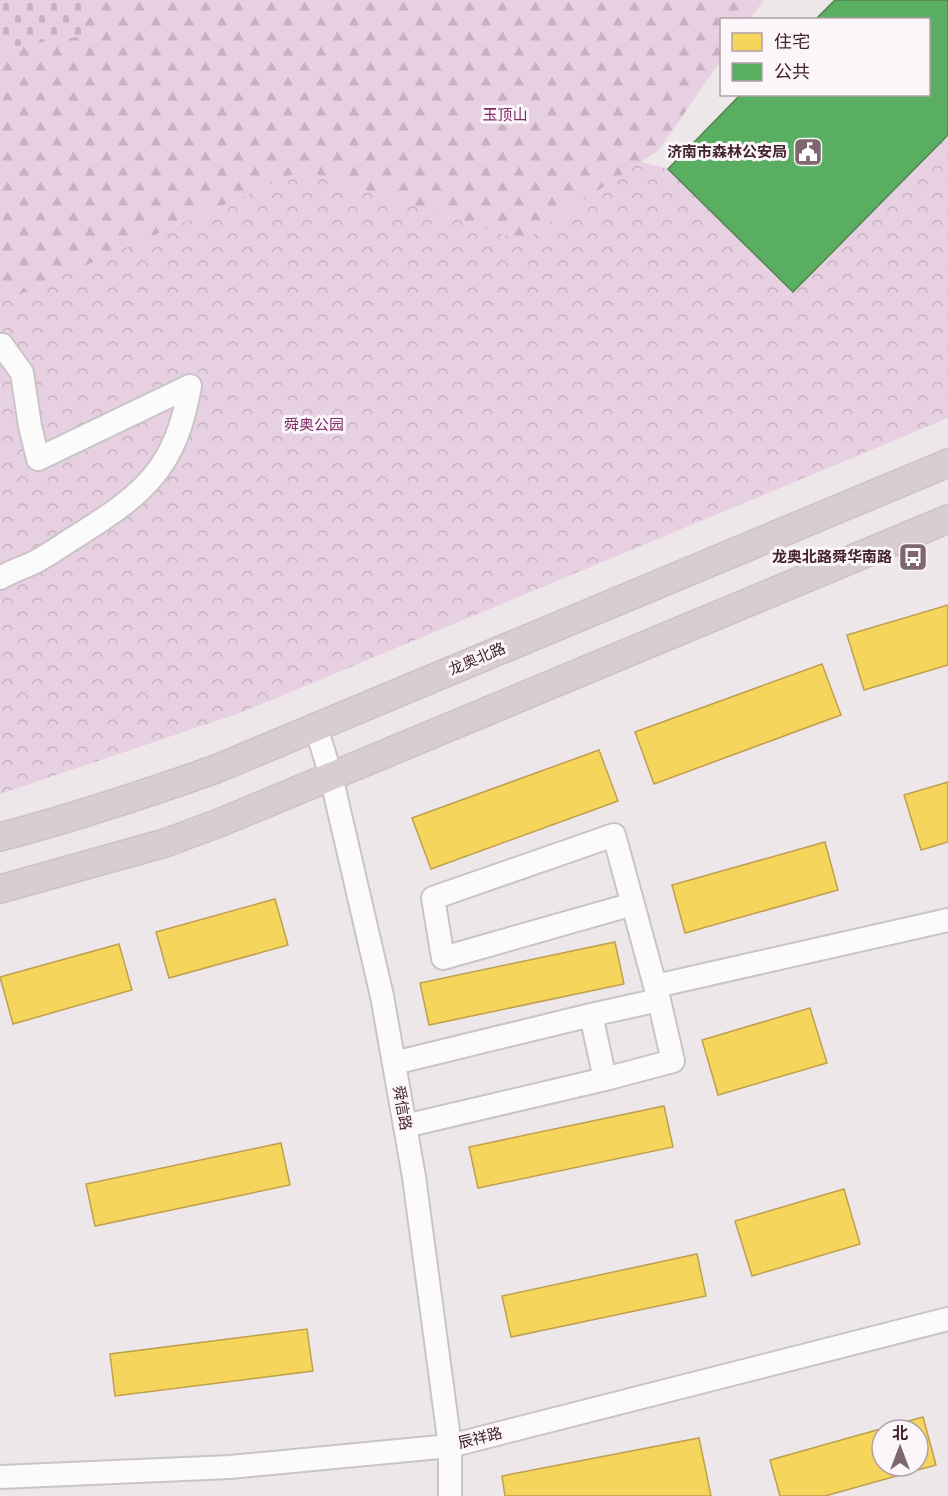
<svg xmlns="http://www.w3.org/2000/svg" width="948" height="1496" font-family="'Work Sans','Noto Sans SC',sans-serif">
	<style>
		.forest { fill: url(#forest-firs) }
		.cemetery { fill: url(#cemetery-stones) }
		.park { fill: url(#park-crowns) }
		.homes { fill: #f6d55c; stroke: #c09f4e; stroke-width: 1.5; fill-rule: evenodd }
		.public { fill: #5aae61; stroke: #538451; stroke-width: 1.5 }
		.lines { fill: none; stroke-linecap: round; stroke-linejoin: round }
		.minor-casing { stroke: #cac4c7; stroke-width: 26 }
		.major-casing { stroke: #ccc2c6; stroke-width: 30 }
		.minor { stroke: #fcfbfc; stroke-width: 22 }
		.major { stroke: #d8ced2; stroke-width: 27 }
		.labels { text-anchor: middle; stroke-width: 6; stroke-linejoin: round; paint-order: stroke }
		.park-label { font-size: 15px; fill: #7d2963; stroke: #fbf6f9 }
		.poi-label { font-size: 15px; font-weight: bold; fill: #43222d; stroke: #fbf6f9; text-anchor: end }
		.street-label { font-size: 15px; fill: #43222d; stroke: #fbf6f9 }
	</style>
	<defs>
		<pattern id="forest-firs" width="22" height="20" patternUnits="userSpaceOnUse" patternTransform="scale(1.5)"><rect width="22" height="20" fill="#e6d0e1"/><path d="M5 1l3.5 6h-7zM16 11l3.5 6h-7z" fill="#c6b2c1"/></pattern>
		<pattern id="cemetery-stones" width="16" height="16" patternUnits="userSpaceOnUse" patternTransform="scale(1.5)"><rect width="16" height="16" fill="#e6d0e1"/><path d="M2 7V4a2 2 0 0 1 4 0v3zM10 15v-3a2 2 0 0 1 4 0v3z" fill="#c6b2c1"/></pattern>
		<pattern id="park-crowns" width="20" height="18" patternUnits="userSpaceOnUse" patternTransform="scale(1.5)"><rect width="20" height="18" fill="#e6d0e1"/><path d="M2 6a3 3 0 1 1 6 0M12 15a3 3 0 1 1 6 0" fill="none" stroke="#c6b2c1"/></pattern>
	</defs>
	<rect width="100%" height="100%" fill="#ede7ea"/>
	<path class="forest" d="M 88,0 L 764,0 L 750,19 L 722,20 L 721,60 L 659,150 L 523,241 L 303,170 L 0,303 L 0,51 L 4,48 L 83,36 Z"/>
	<path class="cemetery" d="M 0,0 L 88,0 L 83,36 L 4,48 L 0,51 Z"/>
	<path class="park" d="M 948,135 L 948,418 L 240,713 L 0,794 L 0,303 L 303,170 L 523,241 L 641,162 L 668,169 L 793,291 Z"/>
	<path class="homes" d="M 948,605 L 948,665 L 864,690 L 847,635 Z
		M 822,664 L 841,715 L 654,784 L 635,732 Z
		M 599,750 L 618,801 L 431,869 L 412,818 Z
		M 948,782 L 948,842 L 921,850 L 904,795 Z
		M 825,842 L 838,890 L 685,933 L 672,885 Z
		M 275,899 L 288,945 L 169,978 L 156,932 Z
		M 615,942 L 624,984 L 429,1025 L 420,983 Z
		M 119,944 L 132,990 L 13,1024 L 0,977 Z
		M 810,1008 L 827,1063 L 718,1095 L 702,1040 Z
		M 664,1106 L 673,1147 L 478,1188 L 469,1147 Z
		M 281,1143 L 290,1185 L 95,1226 L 86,1184 Z
		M 844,1189 L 860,1244 L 752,1276 L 735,1221 Z
		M 697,1254 L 706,1296 L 511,1337 L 502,1296 Z
		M 307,1329 L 313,1371 L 115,1396 L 110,1354 Z
		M 923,1417 L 936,1465 L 825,1496 L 780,1496 L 770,1460 ZM 882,1430 L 918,1430 L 918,1466 L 882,1466 Z
		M 699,1438 L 711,1496 L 505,1496 L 502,1476 Z"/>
	<path class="public" d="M 835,0 L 948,0 L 948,135 L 793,292 L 668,169 L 741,94 L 928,94 L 928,20 L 815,20 Z"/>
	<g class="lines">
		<g class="minor-casing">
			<path id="minor" d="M 0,345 L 2,345 L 22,373 L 30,426 L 38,459 L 190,386
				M 0,578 C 10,572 22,568 33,563 C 49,555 65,543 80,534 C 147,492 176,466 190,386
				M 316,727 L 331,776 L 382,996 L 414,1177 L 450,1446 L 450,1496
				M 633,904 L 443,958 L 433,898 L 614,835 L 659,1000
				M 656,986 L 948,920
				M 591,1015 L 659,1000 L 673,1061 L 605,1079
				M 394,1063 L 591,1015 L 605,1079 L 405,1126
				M 0,1477 L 230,1467 L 450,1446 L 948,1319"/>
		</g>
		<g class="major-casing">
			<path id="major" d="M 0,837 C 73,818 145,794 216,769 L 948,463
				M 0,889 L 165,843 L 219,823 L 948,519"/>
		</g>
		<use href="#minor" class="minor"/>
		<use href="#major" class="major"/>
	</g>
	<defs>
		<g id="civic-square" transform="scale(1.5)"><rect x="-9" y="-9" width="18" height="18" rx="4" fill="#7e676f" stroke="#fbf6f9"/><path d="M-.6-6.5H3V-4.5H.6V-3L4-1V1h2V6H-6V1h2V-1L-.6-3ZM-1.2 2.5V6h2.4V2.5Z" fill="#fff"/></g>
		<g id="bus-square" transform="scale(1.5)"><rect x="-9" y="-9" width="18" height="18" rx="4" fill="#7e676f" stroke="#fbf6f9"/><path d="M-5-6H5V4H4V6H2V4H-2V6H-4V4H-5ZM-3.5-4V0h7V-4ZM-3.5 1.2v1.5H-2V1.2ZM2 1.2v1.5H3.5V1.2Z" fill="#fff"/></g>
	</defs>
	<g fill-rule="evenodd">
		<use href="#civic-square" x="808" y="152"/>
		<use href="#bus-square" x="913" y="557"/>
	</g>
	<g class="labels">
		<g class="park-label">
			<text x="505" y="120">玉顶山</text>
			<text x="314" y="430">舜奥公园</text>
		</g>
		<g class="poi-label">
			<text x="787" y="157">济南市森林公安局</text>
			<text x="892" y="562">龙奥北路舜华南路</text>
		</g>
		<g class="street-label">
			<text transform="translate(477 659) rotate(-23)" y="5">龙奥北路</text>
			<text transform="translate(402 1108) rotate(80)" y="5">舜信路</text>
			<text transform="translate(480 1438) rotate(-14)" y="5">辰祥路</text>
		</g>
	</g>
	<rect x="720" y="18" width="210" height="78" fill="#fbf6f9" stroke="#b1a1a7" stroke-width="1.5"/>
	<rect x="732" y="33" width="30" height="18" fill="#f6d55c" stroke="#b1a1a7" stroke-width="1.5"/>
	<text x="774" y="48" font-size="18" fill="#43222d">住宅</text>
	<rect x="732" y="63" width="30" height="18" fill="#5aae61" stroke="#b1a1a7" stroke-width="1.5"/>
	<text x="774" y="78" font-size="18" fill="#43222d">公共</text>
	<g transform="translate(900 1448)"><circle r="28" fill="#fbf6f9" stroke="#b1a1a7" stroke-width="1.5"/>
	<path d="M0-4.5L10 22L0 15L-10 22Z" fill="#7e676f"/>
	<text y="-9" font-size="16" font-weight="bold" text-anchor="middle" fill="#43222d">北</text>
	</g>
</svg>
